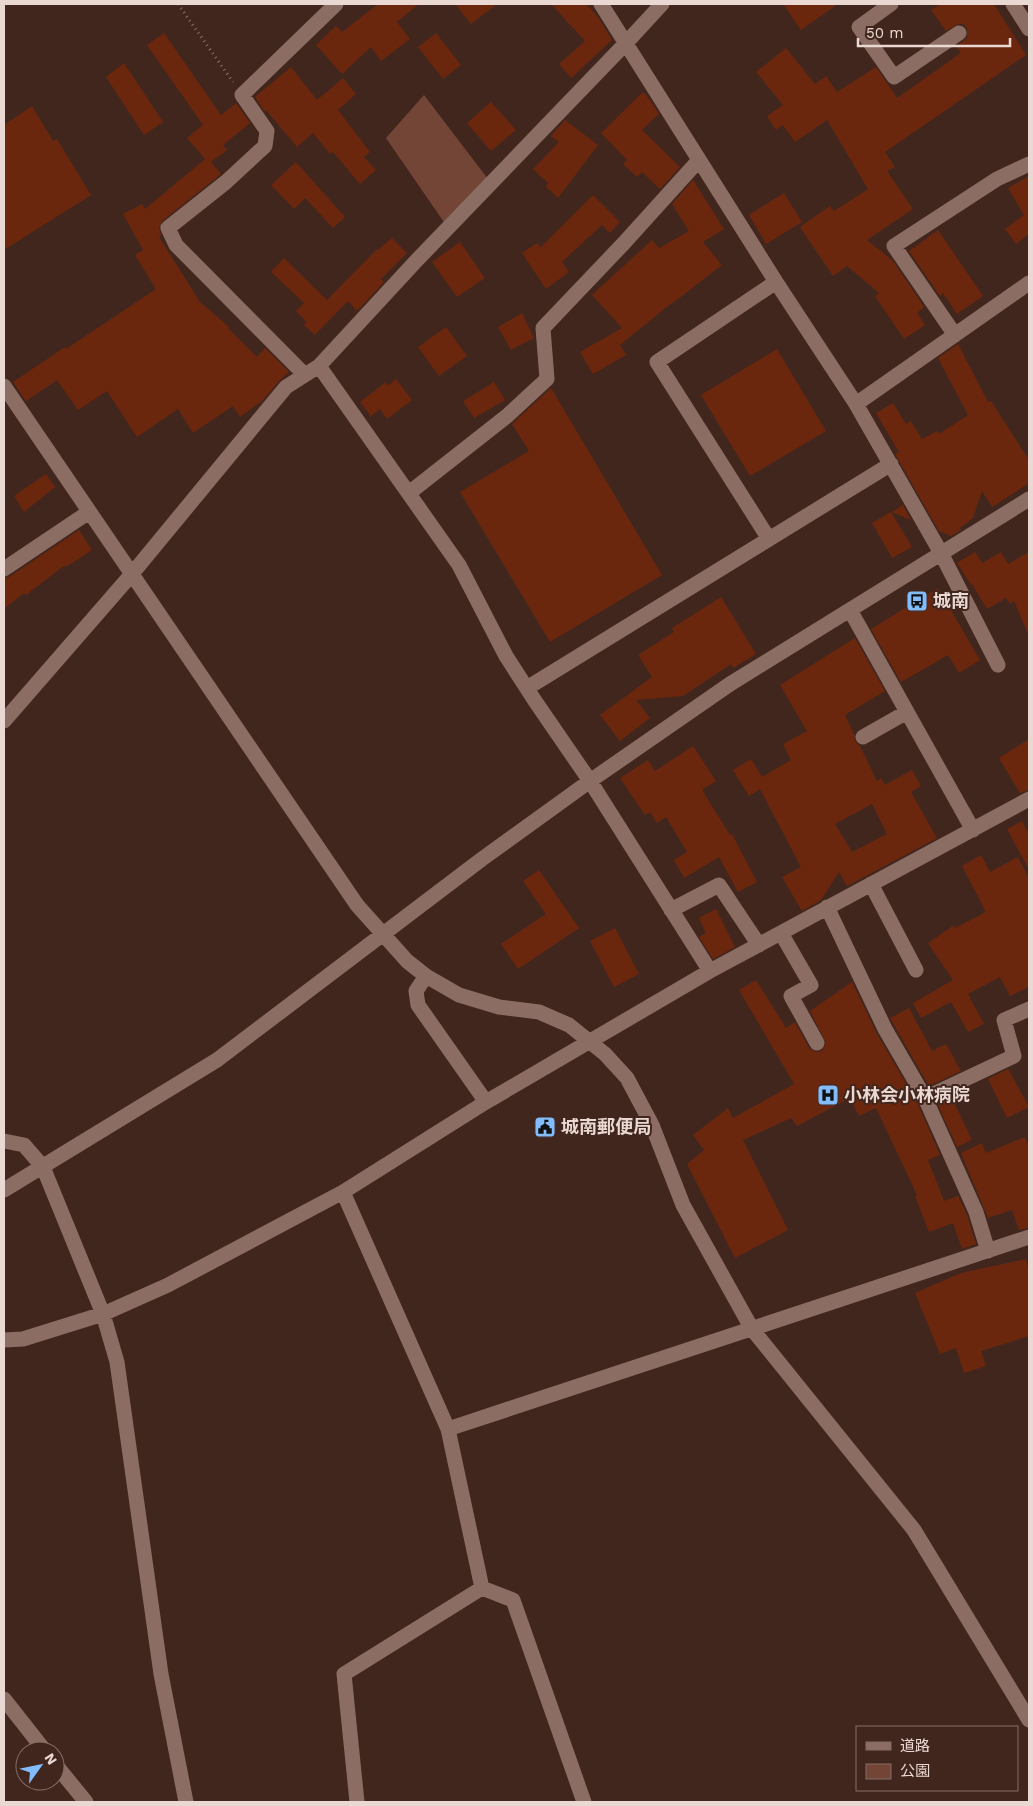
<svg xmlns="http://www.w3.org/2000/svg" width="1033" height="1806" font-family="'Work Sans','Noto Sans JP',sans-serif">
	<style>
		.green { fill: #734536 }
		.building { fill: #6b270e; fill-rule: evenodd }
		.lines { fill: none; stroke-linecap: round; stroke-linejoin: round }
		.path { stroke: #89726b; stroke-width: 3; stroke-dasharray: 1 4; stroke-linecap: butt }
		.minor { stroke: #8c6d63; stroke-width: 15 }
		.labels { text-anchor: middle; stroke-width: 4; stroke-linejoin: round; paint-order: stroke }
		.poi-label { font-size: 18px; font-weight: bold; fill: #ead8d2; stroke: #41261e; text-anchor: start }
	</style>
	<rect width="100%" height="100%" fill="#41261e"/>
	<path class="green" d="M 424,95 L 491,183 L 448,228 L 386,138 Z"/>
	<path class="building" d="M 378,4 L 419,4 L 397,22 L 410,39 L 381,61 L 371,47 L 342,74 L 316,45 L 336,26 L 342,32 Z
		M 455,4 L 497,4 L 471,24 Z
		M 551,4 L 586,4 L 598,17 L 612,40 L 571,78 L 559,64 L 585,41 Z
		M 783,4 L 838,4 L 801,30 Z
		M 940,4 L 994,4 L 1026,55 L 885,152 L 895,167 L 887,171 L 913,209 L 867,240 L 893,261 L 924,307 L 917,313 L 925,325 L 904,339 L 875,296 L 879,293 L 847,266 L 833,276 L 800,227 L 830,206 L 834,211 L 868,189 L 827,120 L 795,142 L 783,125 L 776,130 L 767,116 L 783,105 L 756,72 L 786,48 L 815,84 L 826,76 L 837,92 L 876,67 L 897,98 L 961,53 L 956,46 L 967,38 L 967,28 L 963,24 L 958,24 L 946,31 L 931,10 Z
		M 164,33 L 221,115 L 236,103 L 250,123 L 223,145 L 227,150 L 211,162 L 221,174 L 162,221 L 159,228 L 161,235 L 159,237 L 200,302 L 229,327 L 228,328 L 257,357 L 265,348 L 289,372 L 279,381 L 262,401 L 240,417 L 233,406 L 193,433 L 178,409 L 137,437 L 107,391 L 78,410 L 57,380 L 26,401 L 13,382 L 65,347 L 66,349 L 156,289 L 135,255 L 143,250 L 123,214 L 142,204 L 145,209 L 205,159 L 187,138 L 203,125 L 147,45 Z
		M 436,33 L 461,65 L 443,79 L 418,47 Z
		M 124,63 L 163,122 L 144,135 L 106,77 Z
		M 291,67 L 317,100 L 343,78 L 356,94 L 338,110 L 370,152 L 364,157 L 376,170 L 360,184 L 333,152 L 330,154 L 313,133 L 297,147 L 266,110 L 265,112 L 255,97 Z
		M 643,92 L 650,100 L 659,114 L 642,130 L 680,167 L 660,189 L 642,172 L 637,177 L 623,164 L 627,160 L 601,133 Z
		M 491,102 L 516,130 L 491,151 L 467,123 Z
		M 32,106 L 53,141 L 57,139 L 91,195 L 4,250 L 4,125 Z
		M 565,120 L 598,145 L 558,198 L 546,187 L 548,183 L 533,169 L 559,142 L 551,136 Z
		M 296,162 L 345,217 L 333,228 L 305,198 L 294,209 L 271,185 Z
		M 1029,176 L 1029,234 L 1016,244 L 1005,229 L 1024,215 L 1008,188 Z
		M 693,180 L 724,229 L 703,242 L 722,265 L 673,303 L 673,302 L 620,345 L 626,355 L 593,374 L 580,352 L 622,328 L 592,295 L 652,240 L 659,248 L 689,231 L 672,204 Z
		M 784,193 L 802,222 L 766,244 L 749,215 Z
		M 593,195 L 620,222 L 610,233 L 602,225 L 562,262 L 569,272 L 546,289 L 522,253 L 537,243 L 541,247 Z
		M 938,230 L 983,296 L 957,314 L 943,293 L 940,296 L 909,251 Z
		M 392,238 L 407,253 L 381,279 L 384,282 L 357,311 L 348,301 L 315,335 L 304,325 L 306,321 L 296,311 L 304,303 L 271,272 L 284,258 L 327,300 L 377,249 L 378,250 Z
		M 460,242 L 485,278 L 457,297 L 432,262 Z
		M 522,313 L 534,338 L 511,350 L 498,327 Z
		M 446,327 L 467,356 L 439,376 L 418,347 Z
		M 958,344 L 988,402 L 991,401 L 1029,460 L 1029,483 L 992,507 L 982,491 L 973,518 L 960,528 L 961,530 L 951,536 L 939,531 L 895,454 L 899,452 L 876,413 L 893,403 L 906,424 L 911,421 L 922,439 L 937,431 L 939,434 L 968,415 L 938,358 Z
		M 777,349 L 826,431 L 750,476 L 701,395 Z
		M 396,379 L 412,400 L 387,419 L 380,409 L 371,416 L 360,402 L 386,382 L 388,386 Z
		M 494,382 L 505,400 L 474,418 L 463,401 Z
		M 551,388 L 662,575 L 550,642 L 460,492 L 529,451 L 512,424 Z
		M 46,474 L 55,487 L 24,512 L 14,496 Z
		M 903,505 L 911,520 L 892,512 Z
		M 891,512 L 912,547 L 892,558 L 872,523 Z
		M 79,530 L 92,550 L 66,567 L 65,565 L 26,595 L 24,593 L 4,609 L 4,578 L 9,577 Z
		M 975,552 L 982,563 L 1001,552 L 1008,564 L 1029,552 L 1029,636 L 1014,601 L 1010,604 L 1006,598 L 987,609 L 972,584 L 971,585 L 957,563 Z
		M 938,588 L 980,660 L 959,673 L 948,655 L 901,682 L 871,629 Z
		M 721,597 L 756,654 L 733,668 L 731,664 L 683,696 L 636,700 L 650,718 L 620,741 L 600,715 L 652,677 L 638,655 L 674,632 L 672,628 Z
		M 855,638 L 885,691 L 845,715 L 854,734 L 855,741 L 860,746 L 877,781 L 881,778 L 885,785 L 912,770 L 921,786 L 911,792 L 937,838 L 847,886 L 839,872 L 821,900 L 802,911 L 782,877 L 801,867 L 760,789 L 749,796 L 733,770 L 751,759 L 762,777 L 791,760 L 783,744 L 807,731 L 780,685 ZM 872,804 L 887,834 L 852,852 L 835,824 Z
		M 1029,739 L 1029,790 L 1020,793 L 999,758 Z
		M 693,746 L 716,781 L 702,790 L 730,835 L 732,834 L 757,882 L 738,892 L 719,857 L 684,878 L 674,860 L 687,852 L 666,817 L 657,823 L 650,812 L 645,815 L 620,778 L 648,760 L 655,771 Z
		M 1022,821 L 1029,834 L 1029,870 L 1007,829 Z
		M 981,855 L 990,872 L 1018,857 L 1029,878 L 1029,987 L 1010,996 L 1000,977 L 968,994 L 984,1024 L 968,1032 L 951,1002 L 921,1018 L 913,1003 L 953,980 L 928,943 L 954,925 L 955,928 L 986,912 L 962,866 Z
		M 539,870 L 579,928 L 518,969 L 501,944 L 546,914 L 523,881 Z
		M 716,909 L 735,947 L 713,959 L 699,937 L 706,933 L 699,918 Z
		M 615,928 L 639,974 L 614,987 L 590,941 Z
		M 756,980 L 786,1028 L 795,1022 L 809,1048 L 816,1052 L 822,1051 L 826,1043 L 810,1011 L 852,982 L 877,1034 L 917,1102 L 940,1155 L 928,1160 L 944,1201 L 958,1196 L 967,1215 L 976,1244 L 962,1249 L 953,1223 L 929,1232 L 915,1196 L 917,1195 L 876,1108 L 859,1116 L 850,1098 L 797,1126 L 791,1118 L 743,1140 L 788,1230 L 735,1258 L 687,1164 L 704,1150 L 693,1135 L 728,1108 L 733,1118 L 794,1084 L 739,990 Z
		M 909,1008 L 932,1051 L 946,1044 L 961,1071 L 929,1086 L 890,1018 Z
		M 1008,1069 L 1029,1107 L 1007,1118 L 988,1079 Z
		M 951,1096 L 972,1140 L 957,1147 L 937,1103 Z
		M 1025,1137 L 1029,1148 L 1029,1228 L 1019,1230 L 1012,1210 L 988,1218 L 961,1153 L 982,1143 L 986,1153 Z
		M 1026,1259 L 1029,1271 L 1029,1336 L 981,1351 L 986,1366 L 964,1373 L 956,1348 L 940,1354 L 915,1293 L 961,1273 Z"/>
	<g class="lines">
		<path class="path" d="M 178,4 L 233,82"/>
		<path class="minor" d="M 601,4 L 776,282 L 856,404 L 941,553 L 998,665
			M 891,4 L 859,27 L 894,77 L 959,33
			M 1013,4 L 1029,29
			M 955,335 L 894,246 L 997,179 L 1029,164
			M 319,366 L 459,565 L 506,656 L 535,701 L 590,781 L 710,971
			M 304,374 L 176,245 L 168,228 L 226,182 L 265,146 L 267,131 L 242,95 L 336,4
			M 4,386 L 357,905 L 407,961 L 426,976 L 459,995 L 499,1007 L 539,1012 L 569,1025 L 605,1054 L 627,1078 L 652,1125 L 683,1205 L 752,1329 L 914,1530 L 1029,1720
			M 856,404 L 1029,283
			M 409,493 L 507,416 L 547,379 L 543,328 L 624,243 L 699,160
			M 769,539 L 657,362 L 776,282
			M 4,569 L 89,512
			M 850,610 L 973,830
			M 527,688 L 891,464
			M 4,721 L 131,575 L 286,387 L 319,366 L 417,260 L 626,43 L 662,4
			M 863,737 L 907,712
			M 871,884 L 916,970
			M 827,907 L 885,1029 L 925,1098 L 976,1212 L 988,1251
			M 671,910 L 719,885 L 759,945
			M 781,933 L 811,985 L 791,996 L 817,1043
			M 426,976 L 416,991 L 418,1005 L 486,1102
			M 925,1098 L 1014,1056 L 1004,1020 L 1029,1009
			M 4,1141 L 24,1145 L 43,1167 L 103,1314 L 117,1362 L 161,1674 L 186,1802
			M 4,1190 L 217,1060 L 482,859 L 590,781 L 730,684 L 1029,499
			M 343,1192 L 448,1429 L 482,1588
			M 4,1340 L 23,1339 L 103,1314 L 168,1285 L 343,1192 L 486,1102 L 710,971 L 1029,799
			M 448,1429 L 1029,1237
			M 482,1588 L 513,1600 L 584,1802
			M 4,1699 L 45,1751
			M 55,1764 L 86,1802
			M 357,1802 L 344,1674 L 482,1588"/>
	</g>
	<defs>
		<g id="bus-square" transform="scale(1.125)"><rect x="-9" y="-9" width="18" height="18" rx="4" fill="#83bcfb" stroke="#41261e"/><path d="M-5-6H5V4H4V6H2V4H-2V6H-4V4H-5ZM-3.5-4V0h7V-4ZM-3.5 1.2v1.5H-2V1.2ZM2 1.2v1.5H3.5V1.2Z" fill="#111"/></g>
		<g id="hospital-square" transform="scale(1.125)"><rect x="-9" y="-9" width="18" height="18" rx="4" fill="#83bcfb" stroke="#41261e"/><path d="M-5-5h3v3.5h4V-5h3V5h-3V1.5h-4V5h-3Z" fill="#111"/></g>
		<g id="civic-square" transform="scale(1.125)"><rect x="-9" y="-9" width="18" height="18" rx="4" fill="#83bcfb" stroke="#41261e"/><path d="M-.6-6.5H3V-4.5H.6V-3L4-1V1h2V6H-6V1h2V-1L-.6-3ZM-1.2 2.5V6h2.4V2.5Z" fill="#111"/></g>
	</defs>
	<g fill-rule="evenodd">
		<use href="#bus-square" x="917" y="601"/>
		<use href="#hospital-square" x="828" y="1095"/>
		<use href="#civic-square" x="545" y="1127"/>
	</g>
	<g class="labels">
		<g class="poi-label">
			<text x="933" y="607">城南</text>
			<text x="844" y="1101">小林会小林病院</text>
			<text x="561" y="1133">城南郵便局</text>
		</g>
	</g>
	<rect width="1033" height="1806" fill="none" stroke="#ead8d2" stroke-width="10"/>
	<rect x="856" y="1726" width="162" height="65" fill="#41261e" stroke="#856d66"/>
	<rect x="866" y="1742" width="25" height="8" fill="#8c6d63" stroke="#856d66"/>
	<text x="900" y="1751" font-size="15" fill="#ead8d2">道路</text>
	<rect x="866" y="1764" width="25" height="15" fill="#734536" stroke="#856d66"/>
	<text x="900" y="1776" font-size="15" fill="#ead8d2">公園</text>
	<g transform="translate(40 1766) rotate(57)"><circle r="24" fill="#41261e" stroke="#856d66"/>
	<path d="M0-4L9 19L0 12L-9 19Z" fill="#83bcfb"/>
	<text y="-8" font-size="14" font-weight="bold" text-anchor="middle" fill="#ead8d2">N</text>
	</g>
	<path d="M858 38v8h152v-8" fill="none" stroke="#ead8d2" stroke-width="2.5"/>
	<text x="866" y="38" font-size="15" fill="#ead8d2" stroke="#41261e" stroke-width="4" paint-order="stroke">50 m</text>
</svg>
